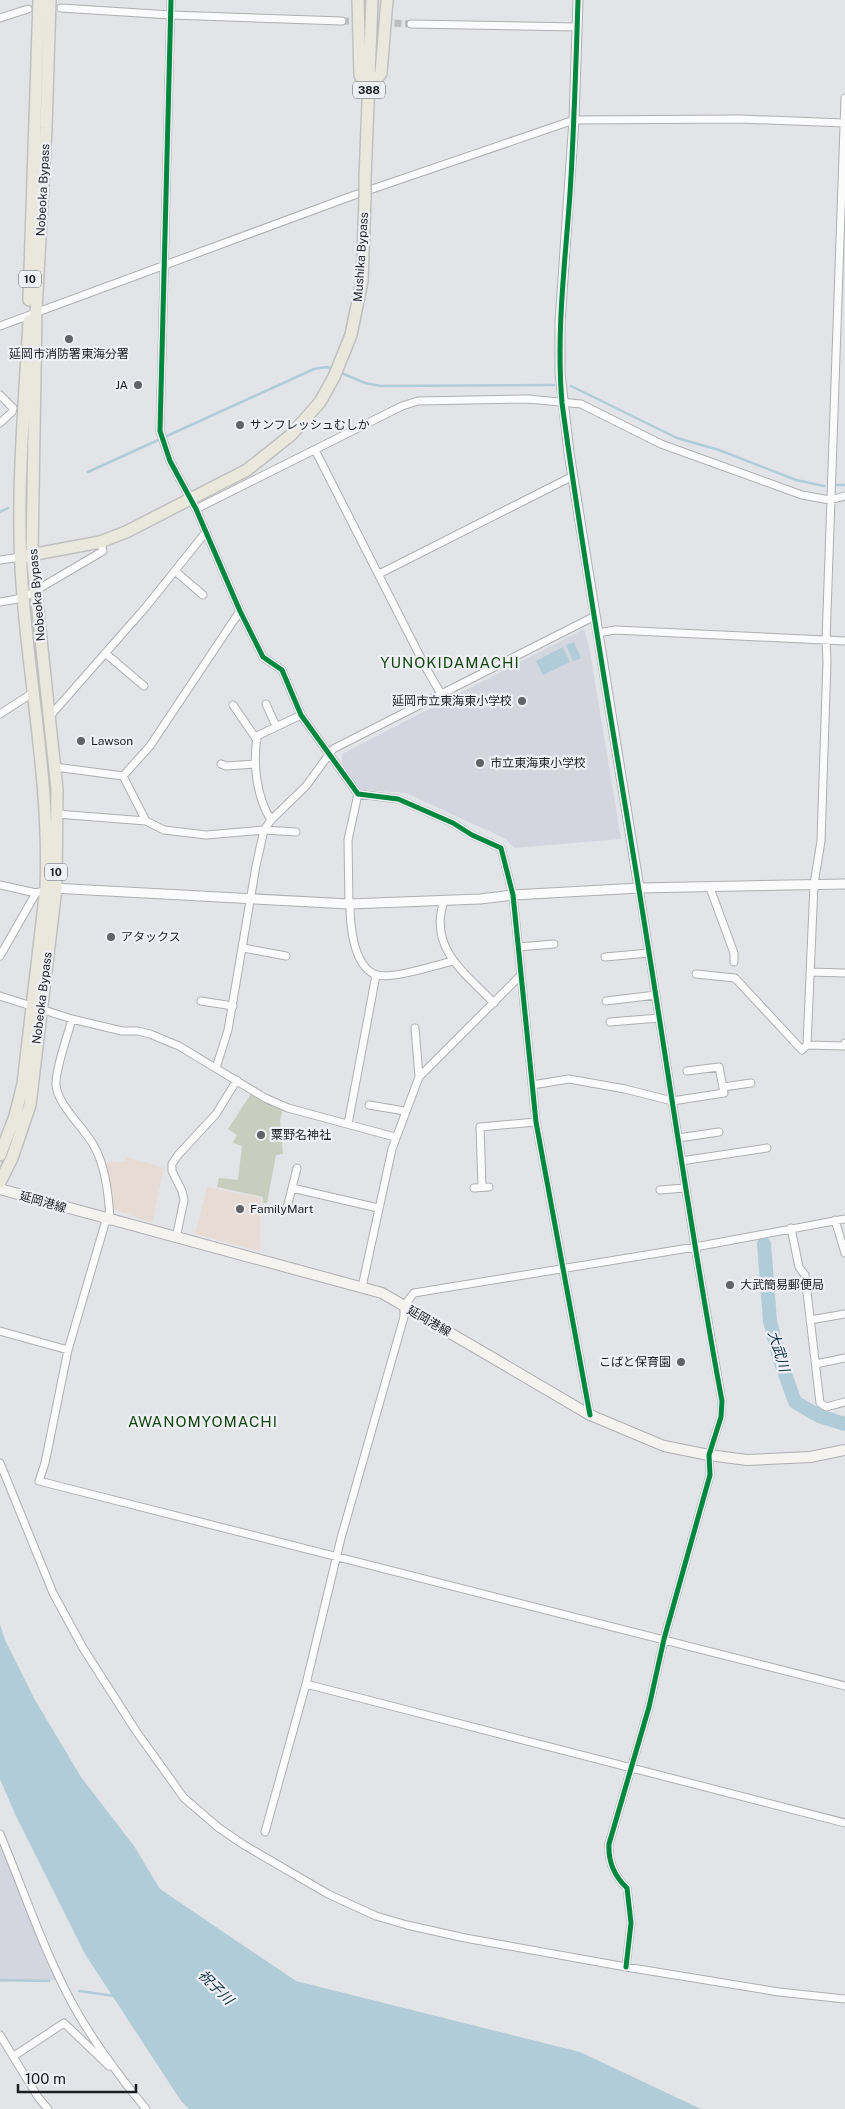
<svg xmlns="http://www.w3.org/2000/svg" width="845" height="2109" font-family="'Public Sans','Noto Sans JP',sans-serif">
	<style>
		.commercial { fill: #e6dcd5 }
		.built { fill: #d3d6df }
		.green { fill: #c9cdbe }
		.water { fill: #b0ccd9 }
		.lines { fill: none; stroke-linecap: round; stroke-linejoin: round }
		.stream { stroke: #b0ccd9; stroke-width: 2.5 }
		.river { stroke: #b0ccd9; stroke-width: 14 }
		.minor-tunnel { stroke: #bbbcbf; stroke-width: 7; stroke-dasharray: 7 3.5; stroke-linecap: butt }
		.minor-casing { stroke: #aeafb2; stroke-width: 9 }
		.tertiary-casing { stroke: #aeafb2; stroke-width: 11 }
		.secondary-casing { stroke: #aeafb2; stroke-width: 12 }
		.trunk-casing { stroke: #bfc0c1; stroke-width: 14 }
		.minor { stroke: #fbfbfb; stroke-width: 7 }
		.tertiary { stroke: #fbfbfb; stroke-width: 9 }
		.secondary { stroke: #f4f3f0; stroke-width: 10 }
		.trunk { stroke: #eae7dc; stroke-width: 11 }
		.trunk-bridge-casing { stroke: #bfc0c1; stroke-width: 14; stroke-linecap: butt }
		.trunk-bridge { stroke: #eae7dc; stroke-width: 11 }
		.cycleway-casing { stroke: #eef0f6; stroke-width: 8 }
		.cycleway { stroke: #00873e; stroke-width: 5 }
		.poi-dot { fill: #626366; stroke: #eef0f6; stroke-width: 2 }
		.labels { text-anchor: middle; stroke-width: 4.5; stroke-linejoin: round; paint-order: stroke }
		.shield { fill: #eef0f6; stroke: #5c5d60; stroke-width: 1 }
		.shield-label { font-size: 11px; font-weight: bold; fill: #1d1e20 }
		.street-label { font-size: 12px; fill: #1d1e20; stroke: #eef0f6 }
		.poi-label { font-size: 12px; fill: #1d1e20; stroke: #eef0f6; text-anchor: start }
		.water-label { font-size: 14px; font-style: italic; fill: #0b303e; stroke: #eef0f6 }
		.quarter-label { font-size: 15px; letter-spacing: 1px; fill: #13460e; stroke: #eef0f6 }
	</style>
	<rect width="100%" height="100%" fill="#e3e4e7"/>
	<path class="commercial" d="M 127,1157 L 164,1168 L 152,1223 L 113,1209 L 105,1165 L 105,1163 L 125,1161 Z
		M 207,1187 L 261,1198 L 260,1251 L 195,1234 Z"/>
	<path class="built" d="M 584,629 L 589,647 L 621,839 L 514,848 L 506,839 L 406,793 L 360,790 L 342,763 L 342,754 Z
		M 0,1843 L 58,1980 L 0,1982 Z"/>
	<path class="green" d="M 252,1092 L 283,1108 L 280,1120 L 283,1154 L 276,1155 L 267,1203 L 263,1203 L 263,1197 L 217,1187 L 219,1178 L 238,1180 L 242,1146 L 233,1143 L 237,1135 L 228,1129 Z"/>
	<path class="water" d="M 574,642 L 581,658 L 573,661 L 566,645 Z
		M 563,647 L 570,662 L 543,675 L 536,661 Z
		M 0,1624 L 5,1640 L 35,1700 L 81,1777 L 134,1846 L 160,1889 L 296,1981 L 580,2052 L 701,2109 L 189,2109 L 181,2101 L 85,1954 L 15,1814 L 0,1779 Z"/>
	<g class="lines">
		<path class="stream" d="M 339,372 L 365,383 L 381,386 L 554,385
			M 571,386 L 677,438 L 719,450 L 796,480 L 824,486
			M 88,472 L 314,369 L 327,367 L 334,370
			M 837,485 L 845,485
			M 0,512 L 8,508
			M 0,1980 L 49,1981
			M 79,1991 L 115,1996"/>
		<path class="river" d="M 764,1244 L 770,1321 L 779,1357 L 795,1402 L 819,1416 L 845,1424"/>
		<path class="minor-tunnel" d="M 342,21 L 411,24"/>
		<g class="minor-casing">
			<path id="minor" d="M 171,0 L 160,431 L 170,461 L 196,509 L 240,611 L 263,657 L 282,670 L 301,715 L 358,794 L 398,799 L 453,823 L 472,835 L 501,848 L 513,895 L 536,1122 L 590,1415
				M 61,8 L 171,15 L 342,21
				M 0,18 L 28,9
				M 411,24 L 577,27
				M 0,326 L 349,197 L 574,120 L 740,119 L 845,123
				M 0,395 L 13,408 L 12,412
				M 0,423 L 12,412
				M 315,450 L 426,668 L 441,694
				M 196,509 L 402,406 L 418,401 L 528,399 L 581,404 L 661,444 L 802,495 L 830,500 L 845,496
				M 0,560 L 21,557
				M 175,571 L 203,595
				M 379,574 L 573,476
				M 0,602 L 23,598 L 103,551 L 100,542
				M 598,633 L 615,630 L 845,641
				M 105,653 L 144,686
				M 266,704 L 276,726
				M 233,705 L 257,740
				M 0,714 L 34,692
				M 50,716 L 145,608 L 206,532
				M 221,764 L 226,766 L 255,764
				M 55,767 L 123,776 L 146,821 L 164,830 L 206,835 L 264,830 L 296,832
				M 123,776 L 150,746 L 240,611
				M 57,814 L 146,821
				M 271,820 C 256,796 253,764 257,736 L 301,715
				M 0,885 L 36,893 L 39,892
				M 710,888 L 734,953 L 734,962
				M 444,901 C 428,948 465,973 494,1003
				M 349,904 L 348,840 L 358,794
				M 350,904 C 350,924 353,964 374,974 C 389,981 436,965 453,961
				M 518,947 L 554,944
				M 243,948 L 286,956
				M 0,956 L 36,893
				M 605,957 L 649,953
				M 810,972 L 845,973
				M 696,974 L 735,978 L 802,1050 L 807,1045 L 845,1046 L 845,1043
				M 0,996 L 72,1019 L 122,1031 L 138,1031 L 150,1034 L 179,1046 L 265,1098 L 288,1108 L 395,1137
				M 201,1001 L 233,1006
				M 606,1001 L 656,995
				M 72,1019 C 68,1035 55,1069 56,1085 C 57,1104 85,1129 94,1146 C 106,1167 109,1197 110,1221
				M 610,1022 L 659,1018
				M 415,1028 L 419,1077
				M 807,1045 L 814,884 L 821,841 L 827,661 L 826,641 L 845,98
				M 216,1068 L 228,1030 L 256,866 L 264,830 L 271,820 L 306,786 L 333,749 L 595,616
				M 532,1085 L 569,1079 L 625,1089 L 672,1101 L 724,1093 L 719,1067 L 687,1071
				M 723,1087 L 751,1083
				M 369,1105 L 405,1111
				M 348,1124 L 376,975
				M 678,1138 L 719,1132
				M 681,1161 L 767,1148
				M 482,1187 L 480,1127 L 536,1122
				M 292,1188 L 378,1208
				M 474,1188 L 489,1187
				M 660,1190 L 685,1188
				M 287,1208 L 297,1168
				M 106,1220 L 68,1350 L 45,1463 L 39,1481 L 845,1686
				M 835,1220 L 845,1253
				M 791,1228 L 799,1267 L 805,1275 L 820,1403 L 826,1407 L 845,1402
				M 176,1238 L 184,1200 L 182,1191 L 172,1171 L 172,1164 L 178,1155 L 216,1114 L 237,1080
				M 362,1287 L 392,1149 L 419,1077 L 520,976
				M 810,1320 L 845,1314
				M 0,1331 L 68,1350
				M 816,1364 L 845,1358
				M 0,1463 L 53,1593 L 83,1648 L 136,1731 L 184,1798 L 219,1828 L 244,1845 L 328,1894 L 376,1916 L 407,1925 L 465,1938 L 626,1967 L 779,1992 L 845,1999
				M 306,1684 L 845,1823
				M 265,1832 L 306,1684 L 341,1538 L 404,1317 L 404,1306 L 414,1293 L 695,1247 L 845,1219
				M 0,1834 C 24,1891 43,1949 72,2003 C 92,2040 119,2076 146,2109
				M 626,1967 L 631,1923 L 627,1888 C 614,1876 608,1862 609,1844 L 649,1707 L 664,1639 L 710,1475 L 709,1455 L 721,1417 L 722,1401 L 695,1247 L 639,888
				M 0,2035 L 38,2097 L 48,2109
				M 14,2056 L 64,2023 L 109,2066"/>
		</g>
		<g class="tertiary-casing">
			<path id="tertiary" d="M 578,0 L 574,120 L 560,322 L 560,373 L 569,453 L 639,888
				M 52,888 L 349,904 L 480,899 L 513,895 L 639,888 L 845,884"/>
		</g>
		<g class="secondary-casing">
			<path id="secondary" d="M 0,1189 L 382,1293 L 590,1415 L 664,1446 L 709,1455 L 747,1460 L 810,1457 L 845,1450"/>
		</g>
		<g class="trunk-casing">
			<path id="trunk" d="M 358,0 L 360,75 L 367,89
				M 369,92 L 381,73 L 387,0
				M 365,179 L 372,0
				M 29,300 L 39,0
				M 25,556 L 100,542 L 126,532 L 247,470 L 291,435 L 320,402 L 334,377 L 351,335 L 362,281 L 365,198
				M 0,1155 L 15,1116 L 23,1084 L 46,888 C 50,790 31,695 23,597 C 15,505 24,413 29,321
				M 0,1182 L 12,1158 L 30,1105 L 56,888 L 57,789 L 32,555 L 36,311 L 46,128 L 50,0"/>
		</g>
		<use href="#minor" class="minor"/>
		<use href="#tertiary" class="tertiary"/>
		<use href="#secondary" class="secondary"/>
		<use href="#trunk" class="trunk"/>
		<g class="trunk-bridge-casing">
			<path id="trunk-bridge" d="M 365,198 L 365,179"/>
		</g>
		<use href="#trunk-bridge" class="trunk-bridge"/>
		<g class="cycleway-casing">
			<path id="cycleway" d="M 171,0 L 160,431 L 170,461 L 196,509 L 240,611 L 263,657 L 282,670 L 301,715 L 358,794 L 398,799 L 453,823 L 472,835 L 501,848 L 513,895 L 536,1122 L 590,1415
				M 578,0 C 576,65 574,130 570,194 C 565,264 556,333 562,403 C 584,566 613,728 639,890 C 667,1060 690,1231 722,1401 L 721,1417 L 709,1455 L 710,1475 L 664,1639 L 649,1707 L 609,1844 C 608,1862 614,1876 627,1888 L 631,1923 L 626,1967"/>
		</g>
		<use href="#cycleway" class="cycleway"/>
	</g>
	<g class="poi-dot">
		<circle cx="69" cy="339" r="5"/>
		<circle cx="138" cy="385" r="5"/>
		<circle cx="240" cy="425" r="5"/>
		<circle cx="522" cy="701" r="5"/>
		<circle cx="81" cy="741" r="5"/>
		<circle cx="480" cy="763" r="5"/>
		<circle cx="111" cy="937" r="5"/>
		<circle cx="261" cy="1135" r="5"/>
		<circle cx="240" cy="1209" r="5"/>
		<circle cx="730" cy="1285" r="5"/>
		<circle cx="681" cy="1362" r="5"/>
	</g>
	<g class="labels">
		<g class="shield">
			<rect x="353" y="81.5" width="32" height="17" rx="4"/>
			<rect x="19" y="270.5" width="22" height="17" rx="4"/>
			<rect x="45" y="863.5" width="22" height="17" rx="4"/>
		</g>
		<g class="shield-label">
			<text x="369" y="94">388</text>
			<text x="30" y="283">10</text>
			<text x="56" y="876">10</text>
		</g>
		<g class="street-label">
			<text transform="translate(43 190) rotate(-87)" y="4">Nobeoka Bypass</text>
			<text transform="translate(361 257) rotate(-86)" y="4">Mushika Bypass</text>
			<text transform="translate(37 595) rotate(-95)" y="4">Nobeoka Bypass</text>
			<text transform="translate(42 998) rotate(-83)" y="4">Nobeoka Bypass</text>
			<text transform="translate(43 1202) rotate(16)" y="4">延岡港線</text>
			<text transform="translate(429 1321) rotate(30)" y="4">延岡港線</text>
		</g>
		<g class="poi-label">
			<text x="69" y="358" text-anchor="middle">延岡市消防署東海分署</text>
			<text x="128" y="389" text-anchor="end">JA</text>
			<text x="250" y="429">サンフレッシュむしか</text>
			<text x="512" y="705" text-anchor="end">延岡市立東海東小学校</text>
			<text x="91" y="745">Lawson</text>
			<text x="490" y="767">市立東海東小学校</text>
			<text x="121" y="941">アタックス</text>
			<text x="271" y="1139">粟野名神社</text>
			<text x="250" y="1213">FamilyMart</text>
			<text x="740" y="1289">大武簡易郵便局</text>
			<text x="671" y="1366" text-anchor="end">こばと保育園</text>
		</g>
		<g class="water-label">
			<text transform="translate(779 1351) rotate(73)" y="5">大武川</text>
			<text transform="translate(216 1987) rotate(45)" y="5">祝子川</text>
		</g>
		<g class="quarter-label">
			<text x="450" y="668">YUNOKIDAMACHI</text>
			<text x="203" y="1427">AWANOMYOMACHI</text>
		</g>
	</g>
	<path d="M18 2084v8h118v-8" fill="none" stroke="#1d1e20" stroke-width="2.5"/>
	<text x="25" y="2084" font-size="15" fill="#1d1e20" stroke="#eef0f6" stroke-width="4" paint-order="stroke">100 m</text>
</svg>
